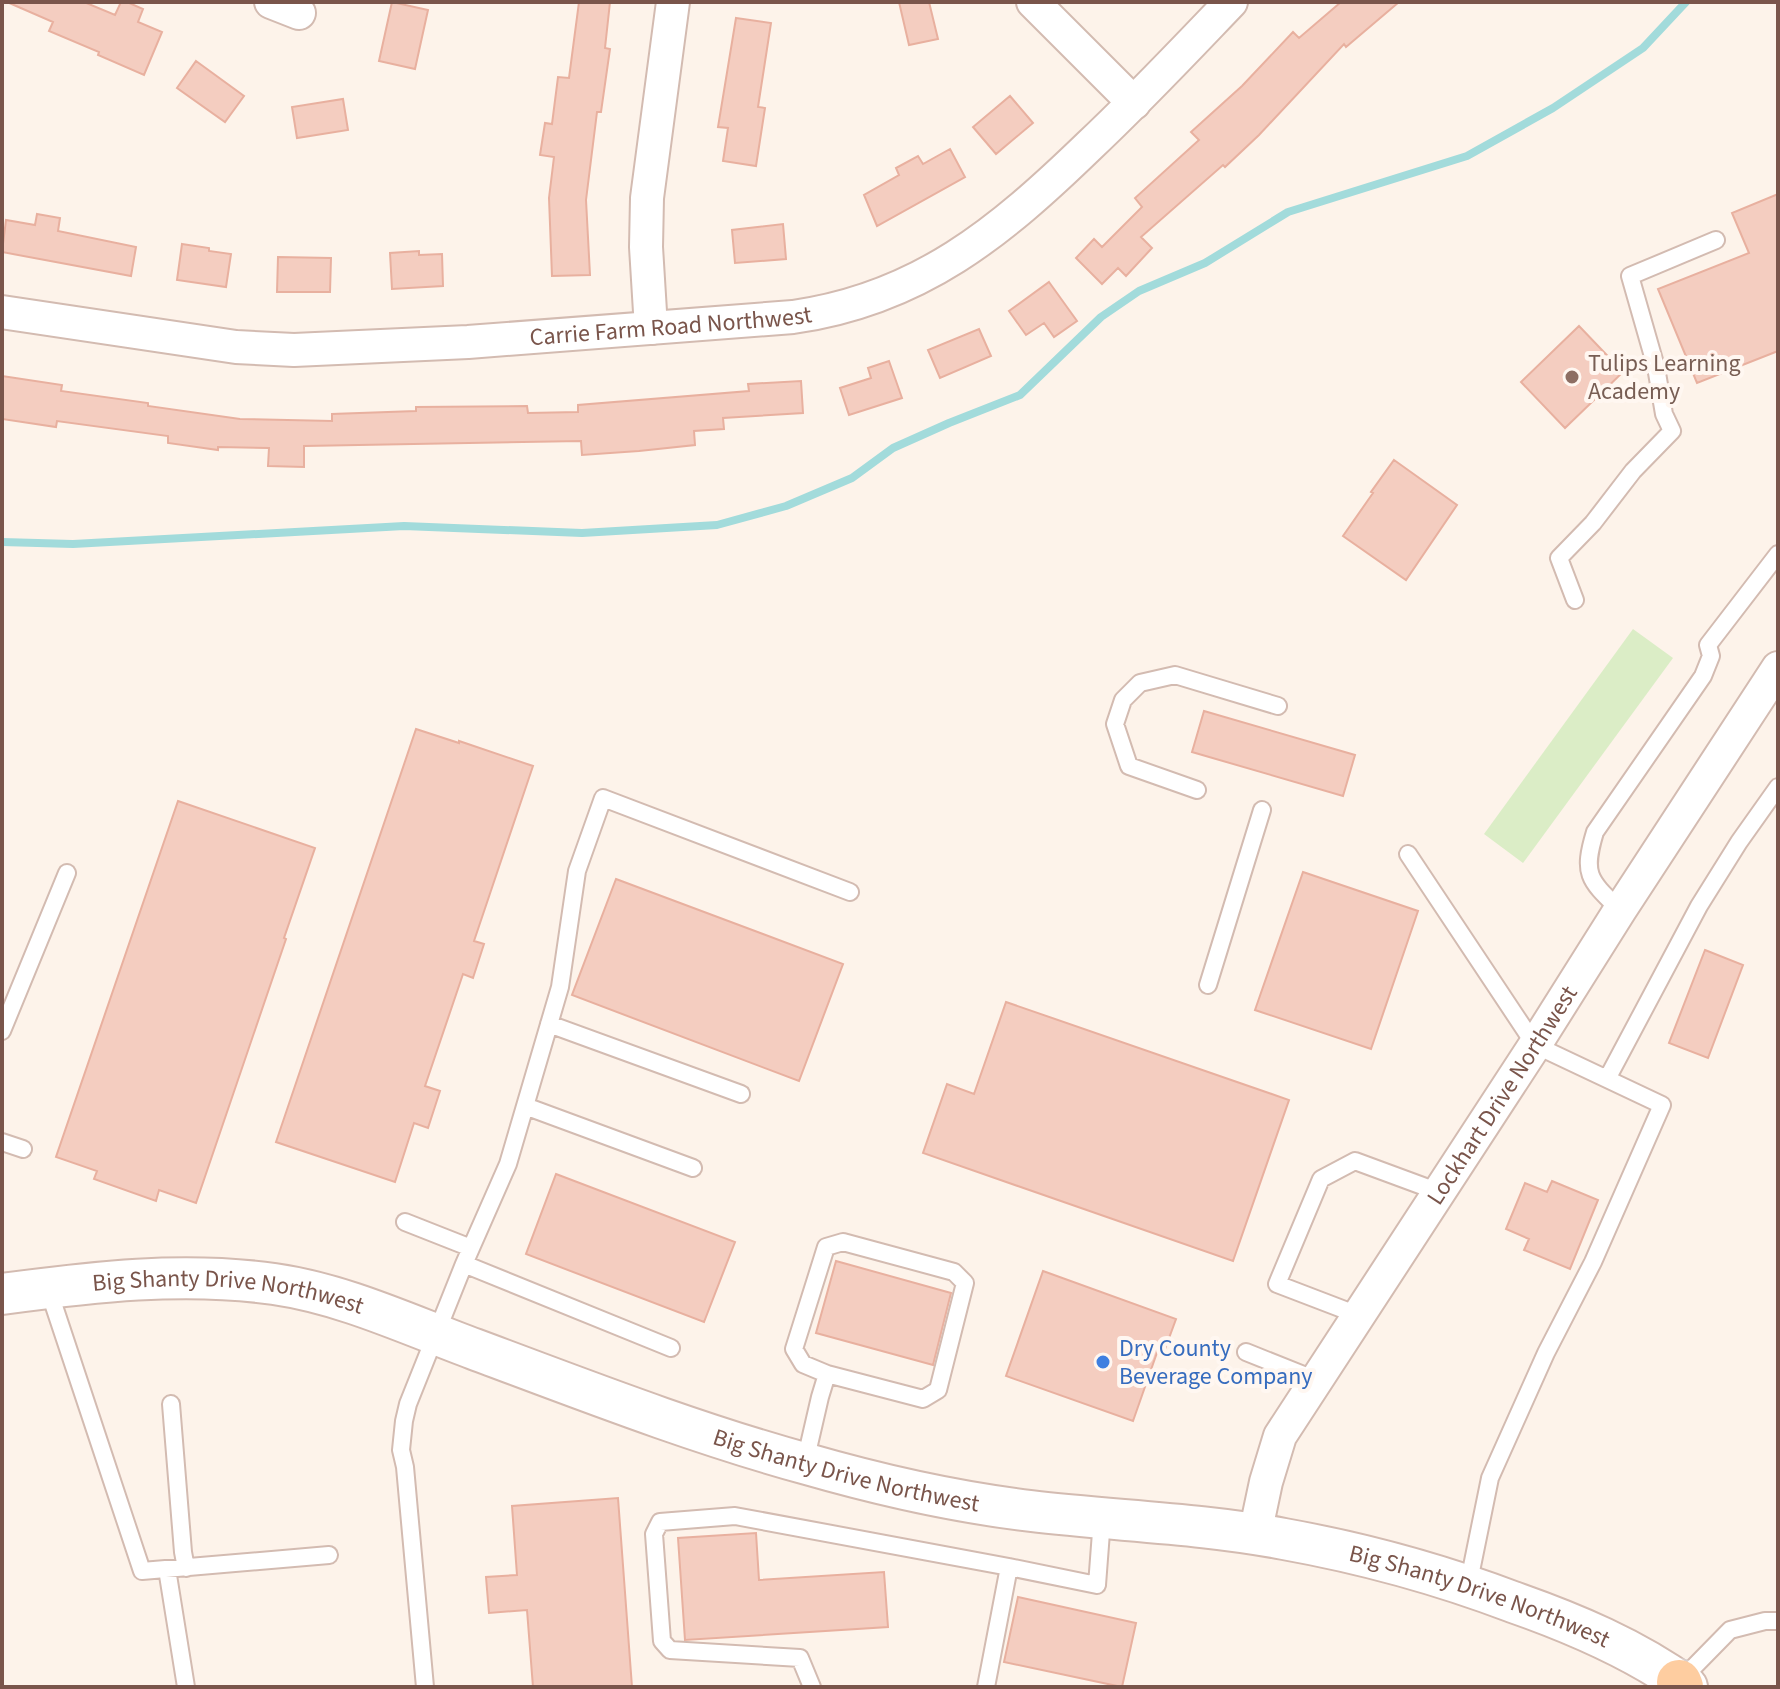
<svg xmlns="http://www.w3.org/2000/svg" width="1780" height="1689" font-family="'Source Sans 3',sans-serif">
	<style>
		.green { fill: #dbedc6 }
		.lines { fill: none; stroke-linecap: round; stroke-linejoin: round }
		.stream { stroke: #a2dbdb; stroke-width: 8 }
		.building { fill: #f4cdc0; stroke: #e8b09f; stroke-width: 2 }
		.service-casing { stroke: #d3bbb1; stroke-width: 20 }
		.minor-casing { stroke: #d3bbb1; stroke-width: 36 }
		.tertiary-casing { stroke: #d3bbb1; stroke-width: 44 }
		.primary-casing { stroke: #dacfcd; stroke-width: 48 }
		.service { stroke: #fff; stroke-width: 16 }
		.minor { stroke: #fff; stroke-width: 32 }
		.tertiary { stroke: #fff; stroke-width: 40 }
		.primary { stroke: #fecda0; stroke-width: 44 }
		.education-dot { fill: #8d6e63; stroke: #fff7f1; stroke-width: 3 }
		.shop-dot { fill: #3f7fe0; stroke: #fff7f1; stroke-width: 3 }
		.labels { text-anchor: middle; stroke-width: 8; stroke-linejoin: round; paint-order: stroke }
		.street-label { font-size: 24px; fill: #7a554b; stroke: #fff7f1 }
		.education-label { font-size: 24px; fill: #785e54; stroke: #fff7f1; text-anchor: start }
		.shop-label { font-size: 24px; fill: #366cbe; stroke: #fff7f1; text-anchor: start }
	</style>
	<rect width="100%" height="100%" fill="#fdf3ea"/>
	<path class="green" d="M 1633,629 L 1673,658 L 1523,863 L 1484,834 Z"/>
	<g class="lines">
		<path class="stream" d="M 2,542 L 73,544 L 404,526 L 582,533 L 717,525 L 786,506 L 852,478 L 893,448 L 949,423 L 1020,395 L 1101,317 L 1139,291 L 1205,263 L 1288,212 L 1467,156 L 1553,108 L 1643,48 L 1686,2"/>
	</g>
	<path class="building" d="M 7,2 L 84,2 L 115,15 L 121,2 L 127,2 L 143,9 L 138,22 L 162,32 L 144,75 L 98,55 L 99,52 L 49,31 L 53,22 Z
		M 392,2 L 428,10 L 415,69 L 379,61 Z
		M 579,2 L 610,2 L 605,48 L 610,49 L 601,112 L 597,112 L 586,200 L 590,275 L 552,276 L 549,198 L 554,157 L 540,155 L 545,123 L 552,124 L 558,77 L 569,78 Z
		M 899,2 L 929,2 L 938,39 L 909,45 Z
		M 1341,2 L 1399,2 L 1346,47 L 1344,44 L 1259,135 L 1225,167 L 1223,165 L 1141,237 L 1152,248 L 1126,276 L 1118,268 L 1102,284 L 1076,258 L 1094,239 L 1102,247 L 1142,207 L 1135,198 L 1199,140 L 1191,132 L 1242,86 L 1293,32 L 1299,38 Z
		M 736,18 L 771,23 L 758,107 L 765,108 L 756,166 L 723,161 L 728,128 L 718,127 Z
		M 196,61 L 244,96 L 225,122 L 177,88 Z
		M 1010,96 L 1033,123 L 996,154 L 973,127 Z
		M 343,99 L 348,130 L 297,138 L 292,107 Z
		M 950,149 L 965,177 L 877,226 L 864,195 L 899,175 L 896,168 L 918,156 L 923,164 Z
		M 1778,194 L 1778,351 L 1697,383 L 1658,289 L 1749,253 L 1732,213 Z
		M 37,214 L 60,218 L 58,231 L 136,247 L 131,276 L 2,252 L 6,220 L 35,225 Z
		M 783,224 L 786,259 L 735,263 L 732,230 Z
		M 182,244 L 209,248 L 209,251 L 231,254 L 226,287 L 177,280 Z
		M 419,251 L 419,255 L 442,254 L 443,286 L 392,289 L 390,253 Z
		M 278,257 L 331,258 L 330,292 L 277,292 Z
		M 1049,282 L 1077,321 L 1054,337 L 1044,323 L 1026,335 L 1009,311 Z
		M 1579,326 L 1623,372 L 1565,428 L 1521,382 Z
		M 979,329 L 991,356 L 940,378 L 928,350 Z
		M 889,361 L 902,398 L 849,415 L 840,388 L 871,378 L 868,368 Z
		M 2,376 L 62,385 L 61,391 L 148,403 L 148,406 L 240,419 L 332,421 L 332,414 L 416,411 L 416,407 L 527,406 L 528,413 L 578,412 L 578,405 L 749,391 L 748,384 L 801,381 L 803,413 L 723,418 L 724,429 L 694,431 L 695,445 L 639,451 L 582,455 L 581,441 L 304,446 L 304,467 L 268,466 L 269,448 L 218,447 L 218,450 L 168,443 L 168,436 L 57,421 L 56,427 L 2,419 Z
		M 1394,460 L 1457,505 L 1406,580 L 1343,536 L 1373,493 L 1371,492 Z
		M 1204,711 L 1355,755 L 1343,796 L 1192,752 Z
		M 416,729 L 459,743 L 459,741 L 533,766 L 474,941 L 484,944 L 473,978 L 463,974 L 425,1086 L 440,1091 L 428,1128 L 414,1123 L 395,1182 L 276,1142 Z
		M 178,801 L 315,848 L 284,938 L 286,939 L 196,1203 L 159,1190 L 156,1201 L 94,1179 L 97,1171 L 56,1157 Z
		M 1303,872 L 1418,911 L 1371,1049 L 1255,1010 Z
		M 616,879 L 843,964 L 799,1081 L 572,995 Z
		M 1705,950 L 1743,965 L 1708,1058 L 1669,1043 Z
		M 1006,1002 L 1289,1100 L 1233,1261 L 923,1153 L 947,1084 L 974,1094 Z
		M 556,1174 L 735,1242 L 704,1322 L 526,1254 Z
		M 1552,1181 L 1598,1200 L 1570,1269 L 1524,1250 L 1529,1239 L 1506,1229 L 1525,1183 L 1547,1192 Z
		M 836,1261 L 951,1293 L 933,1365 L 816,1333 Z
		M 1043,1271 L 1176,1319 L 1165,1349 L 1159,1347 L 1133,1421 L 1006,1376 Z
		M 618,1498 L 632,1687 L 533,1687 L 527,1610 L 489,1613 L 486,1577 L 517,1575 L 512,1506 Z
		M 756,1533 L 759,1580 L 884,1572 L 888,1627 L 685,1640 L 678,1538 Z
		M 1018,1597 L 1136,1623 L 1122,1687 L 1004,1662 Z"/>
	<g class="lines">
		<g class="service-casing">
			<path id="service" d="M 1575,600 L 1559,558 L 1593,523 L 1633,471 L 1672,431 L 1664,414 L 1656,367 L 1630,276 L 1716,240
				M 1197,790 L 1129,766 L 1115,724 L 1123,700 L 1140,683 L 1175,675 L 1278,706
				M 1408,854 L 1535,1045 L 1662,1105 L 1593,1262 L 1546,1353 L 1490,1478 L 1468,1586
				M 1620,910 C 1589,880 1582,875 1595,832 L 1703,676 L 1711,656 L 1708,645 L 1778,554
				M 1208,985 L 1262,810
				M 549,1024 L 741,1094
				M 2,1031 L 67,873
				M 1607,1079 L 1699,906 L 1739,842 L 1778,787
				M 525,1106 L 693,1168
				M 2,1142 L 23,1149
				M 405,1222 L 471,1248
				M 464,1264 L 671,1348
				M 48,1288 L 142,1571 L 329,1555
				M 1358,1315 L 1277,1284 L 1321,1179 L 1355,1161 L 1439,1192
				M 1246,1352 L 1316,1380
				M 171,1404 L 183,1552 L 186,1568
				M 805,1462 L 820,1397 L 827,1374 L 923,1399 L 938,1390 L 965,1283 L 954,1272 L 843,1242 L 826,1247 L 794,1349 L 803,1364 L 827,1374
				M 167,1569 L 186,1687
				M 1680,1681 L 1730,1630 L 1765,1621 L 1778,1621
				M 425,1687 L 405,1467 L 401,1450 L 404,1421 L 408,1404 L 464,1264 L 508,1164 L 560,987 L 577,871 L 603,798 L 850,892
				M 812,1687 L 800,1658 L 670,1650 L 662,1641 L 654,1534 L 660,1522 L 735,1516 L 1009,1567
				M 986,1687 L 1009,1567 L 1097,1585 L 1102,1519"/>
		</g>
		<g class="minor-casing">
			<g id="minor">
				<path d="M 271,2 L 299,13"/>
				<path d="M 1033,2 L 1134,103"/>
				<path id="s1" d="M 2,312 L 236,347 L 294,350 L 468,342 L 793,317 C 920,299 1000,232 1089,146 C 1138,100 1184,51 1231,2"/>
				<path d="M 651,328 L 646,247 L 647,198 L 673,2"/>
				<path id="s2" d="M 1255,1534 L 1266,1482 L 1280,1436 L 1535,1045 L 1620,910 L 1778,668"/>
			</g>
		</g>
		<g class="tertiary-casing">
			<g id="tertiary">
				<path id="s3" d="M 2,1294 C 92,1282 183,1271 274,1284 C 344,1294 409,1325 474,1349 C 584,1390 694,1433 807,1464 C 880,1485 955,1502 1031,1511 C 1115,1521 1201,1523 1284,1539 C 1362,1553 1439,1574 1513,1602 C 1573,1623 1635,1649 1687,1687"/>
			</g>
		</g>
		<g class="primary-casing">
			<path id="primary" d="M 1679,1682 L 1681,1687"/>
		</g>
		<use href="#service" class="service"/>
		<use href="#minor" class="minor"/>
		<use href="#tertiary" class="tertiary"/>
		<use href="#primary" class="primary"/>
	</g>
	<circle class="education-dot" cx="1572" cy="377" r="8"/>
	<circle class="shop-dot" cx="1103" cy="1362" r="8"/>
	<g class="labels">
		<g class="street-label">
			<text dy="8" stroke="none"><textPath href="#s1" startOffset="672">Carrie Farm Road Northwest</textPath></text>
			<text dy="8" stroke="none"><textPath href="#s2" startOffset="508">Lockhart Drive Northwest</textPath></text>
			<text dy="8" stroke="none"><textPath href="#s3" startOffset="228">Big Shanty Drive Northwest</textPath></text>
			<text dy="8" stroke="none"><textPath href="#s3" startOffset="876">Big Shanty Drive Northwest</textPath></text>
			<text dy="8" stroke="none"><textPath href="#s3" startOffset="1524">Big Shanty Drive Northwest</textPath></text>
		</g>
		<g class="education-label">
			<text x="1588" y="371">Tulips Learning<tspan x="1588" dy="28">Academy</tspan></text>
		</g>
		<g class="shop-label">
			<text x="1119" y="1356">Dry County<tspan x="1119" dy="28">Beverage Company</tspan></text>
		</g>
	</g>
	<rect width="1780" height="1689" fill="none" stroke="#7a554b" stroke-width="8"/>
</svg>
